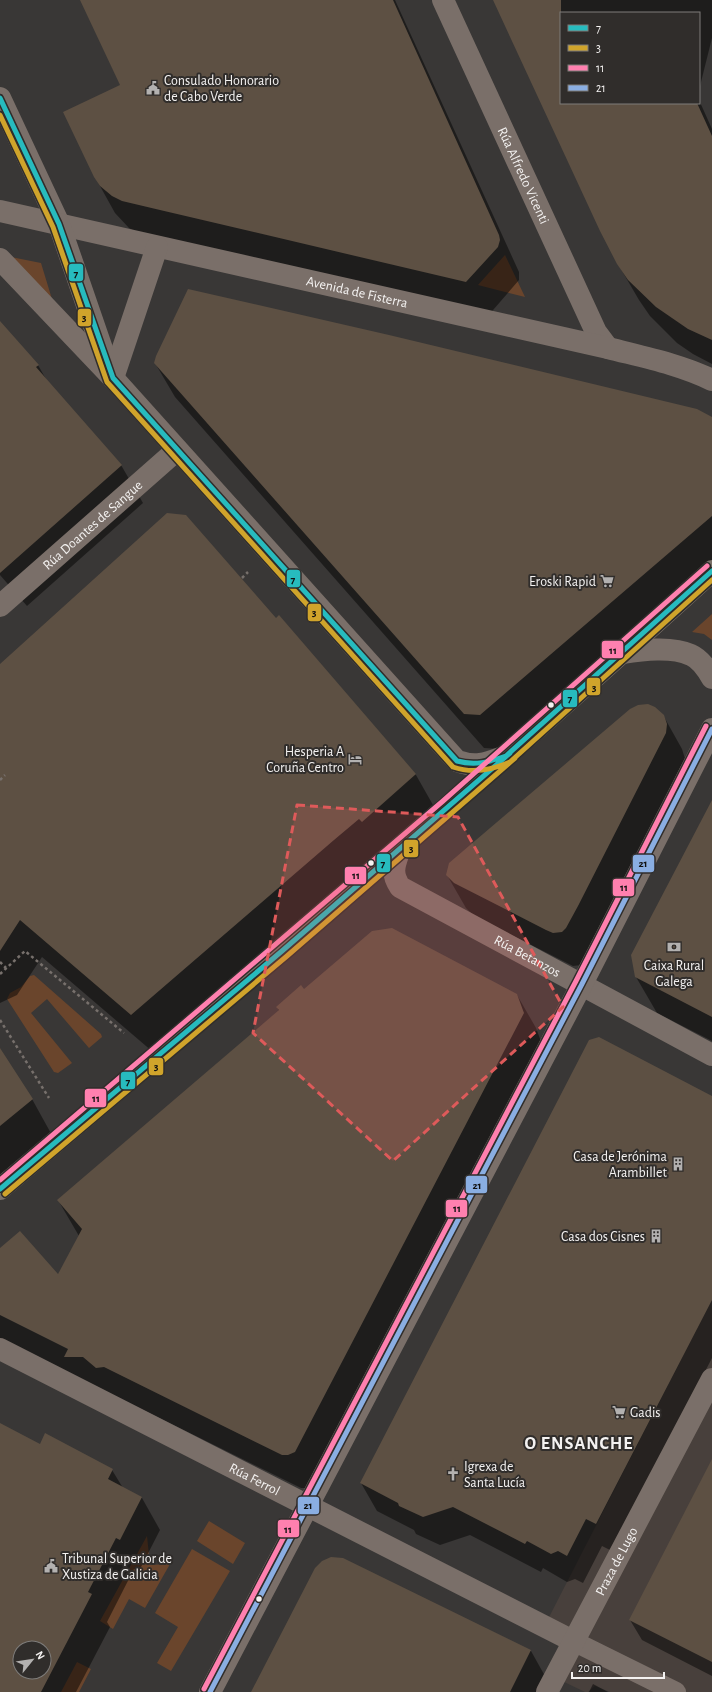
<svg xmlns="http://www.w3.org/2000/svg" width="712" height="1692" font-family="'Alegreya Sans',sans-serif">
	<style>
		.built { fill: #48403c }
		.green { fill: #6a452c }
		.shadow { fill: #0007; fill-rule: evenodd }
		.building { fill: #5d5043; fill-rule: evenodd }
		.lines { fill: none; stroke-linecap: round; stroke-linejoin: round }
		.path { stroke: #77706c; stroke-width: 2.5; stroke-dasharray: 3 3; stroke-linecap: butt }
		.pedestrian { stroke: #7a6f69; stroke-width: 20 }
		.minor { stroke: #7a6f69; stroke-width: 22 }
		.tertiary { stroke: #7a6f69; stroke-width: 22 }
		.secondary { stroke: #7c726a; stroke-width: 22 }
		.bus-1-casing { stroke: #302d2b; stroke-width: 8 }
		.bus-2-casing { stroke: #302d2b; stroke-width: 8 }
		.bus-3-casing { stroke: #302d2b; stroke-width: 8 }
		.bus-4-casing { stroke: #302d2b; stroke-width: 8 }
		.bus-1 { stroke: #27bbbe; stroke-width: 5 }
		.bus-2 { stroke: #d0a42b; stroke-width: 5 }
		.bus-3 { stroke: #ff80af; stroke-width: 5 }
		.bus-4 { stroke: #8aaee2; stroke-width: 5 }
		.marked { fill: #de5a5a; fill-opacity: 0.2; stroke: #de5a5a; stroke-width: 3; stroke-dasharray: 8 5; stroke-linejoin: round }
		.bus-dot { fill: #f4f2f1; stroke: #302d2b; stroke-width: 1.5 }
		.labels { text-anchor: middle; stroke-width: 4; stroke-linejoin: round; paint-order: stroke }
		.poi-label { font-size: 14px; fill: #f4f2f1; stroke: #302d2b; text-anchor: start }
		.street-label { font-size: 14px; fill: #f4f2f1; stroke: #302d2b }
		.district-label { font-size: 18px; font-weight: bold; letter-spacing: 1px; fill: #f4f2f1; stroke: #302d2b }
		.line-badge { stroke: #302d2b; stroke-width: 1.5 }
		.pale-badge-label { font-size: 11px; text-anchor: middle; font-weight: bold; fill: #111 }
	</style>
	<rect width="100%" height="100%" fill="#393736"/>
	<path class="built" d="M 712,1299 L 712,1692 L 610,1692 L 595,1686 L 588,1692 L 585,1692 L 554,1677 L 574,1641 L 544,1627 Z"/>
	<path class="green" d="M 505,255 L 525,297 L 478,285 Z
		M 11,257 L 41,263 L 55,309 Z
		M 712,614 L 712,640 L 704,634 L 692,632 Z
		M 34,975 L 101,1034 L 102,1037 L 89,1048 L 47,999 L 31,1013 L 72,1063 L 58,1073 L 54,1072 L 7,999 L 10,993 L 21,987 L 30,976 Z
		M 209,1521 L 245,1543 L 233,1564 L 197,1541 Z
		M 147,1536 L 150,1565 L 170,1564 L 145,1608 L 129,1599 L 113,1629 L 100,1621 Z
		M 192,1549 L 230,1571 L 171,1671 L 157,1663 L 178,1627 L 155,1613 Z
		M 77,1662 L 91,1669 L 79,1692 L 61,1692 Z"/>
	<path class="shadow" d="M 81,0 L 395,0 L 519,272 L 519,280 L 487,317 L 143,236 L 129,228 L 115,213 L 95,177 L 121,86 Z
		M 495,0 L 712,0 L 712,38 L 699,90 L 699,13 L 561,13 L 561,103 L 699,103 L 699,100 L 712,129 L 712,364 L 693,354 L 677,343 L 650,316 L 639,300 L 618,264 Z
		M 0,323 L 38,365 L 47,381 L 121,465 L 143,503 L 27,606 L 0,575 Z
		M 155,363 L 712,418 L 712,567 L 500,749 L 484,748 L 175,397 Z
		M 279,616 L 416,775 L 437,812 L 153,1052 L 42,957 L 17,995 L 0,1003 L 0,666 L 276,619 Z
		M 663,715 L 682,749 L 686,762 L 581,965 L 573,966 L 474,916 L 466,908 L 447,875 Z
		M 712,802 L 712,1041 L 657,1013 L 636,977 Z
		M 304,990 L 517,995 L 536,1028 L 543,1047 L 307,1488 L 301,1488 L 0,1339 L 0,1250 L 58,1275 L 79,1236 L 58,1200 L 279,1011 L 277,1007 Z
		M 0,1050 L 32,1099 L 53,1137 L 0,1182 Z
		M 712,1097 L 712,1358 L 612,1551 L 602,1546 L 583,1583 L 575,1579 L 567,1582 L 543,1568 L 541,1572 L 470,1535 L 440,1545 L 416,1534 L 414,1530 L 377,1511 L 361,1483 Z
		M 0,1437 L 40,1445 L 112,1470 L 123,1488 L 142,1498 L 160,1530 L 139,1571 L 134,1569 L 107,1622 L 110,1627 L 76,1692 L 0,1692 ZM 20,1648 L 44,1648 L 44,1672 L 20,1672 Z
		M 712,1461 L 712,1676 L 642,1640 L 630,1620 Z
		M 342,1559 L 531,1651 L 550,1685 L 547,1692 L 252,1692 Z
		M 593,1684 L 608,1692 L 589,1692 Z"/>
	<path class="building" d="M 80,0 L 393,0 L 499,235 L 500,240 L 498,247 L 466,282 L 160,210 L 122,201 L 112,196 L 100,186 L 94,177 L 63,112 L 120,85 Z
		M 493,0 L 561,0 L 561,103 L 697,103 L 712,136 L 712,340 L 688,329 L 656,307 L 628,280 L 617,264 L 600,231 Z
		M 188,289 L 389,335 L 697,409 L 712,417 L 712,516 L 480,715 L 464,714 L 154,363 L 156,356 Z
		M 0,321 L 39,365 L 36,367 L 122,465 L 0,573 Z
		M 167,513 L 186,515 L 276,618 L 279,615 L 416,774 L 362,822 L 359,819 L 334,840 L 131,1015 L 20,920 L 0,951 L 0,664 Z
		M 648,704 L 655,707 L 664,715 L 667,724 L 666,733 L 578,906 L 566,928 L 562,932 L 553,933 L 546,930 L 454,883 L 446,875 L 449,863 L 630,709 L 638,705 Z
		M 712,800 L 712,1017 L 635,977 L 631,955 Z
		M 392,928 L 517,994 L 524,1013 L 295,1452 L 288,1455 L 282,1455 L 104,1367 L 96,1368 L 83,1357 L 64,1357 L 68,1349 L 0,1315 L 0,1248 L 20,1231 L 58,1274 L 82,1229 L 57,1200 L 279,1010 L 276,1007 L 301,985 L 304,989 L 372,931 Z
		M 599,1037 L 712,1096 L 712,1300 L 596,1524 L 586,1519 L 567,1556 L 558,1551 L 551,1554 L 527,1541 L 525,1544 L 453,1507 L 423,1517 L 399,1506 L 398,1503 L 360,1483 L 589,1040 Z
		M 0,1048 L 33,1099 L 0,1126 Z
		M 0,1423 L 40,1444 L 45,1433 L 113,1469 L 108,1479 L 142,1497 L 120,1540 L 116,1538 L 88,1592 L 92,1594 L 41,1692 L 0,1692 ZM 20,1648 L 44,1648 L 44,1672 L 20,1672 Z
		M 712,1459 L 712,1662 L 629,1620 Z
		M 331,1557 L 343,1558 L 531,1650 L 510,1692 L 251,1692 L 315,1568 L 322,1561 Z"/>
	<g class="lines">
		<path class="path" d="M 242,578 L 248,572
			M 0,780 L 5,775
			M 0,962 L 6,968
			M 0,974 L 25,951 L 124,1033
			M 0,1020 L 49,1098"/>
		<path class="pedestrian" d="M 573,1641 L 676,1692"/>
		<g class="minor">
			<path id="s1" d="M 443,0 L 596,332 L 608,348"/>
			<path d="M 0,98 L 59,224"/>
			<path id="s2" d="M 0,606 L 177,450"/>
			<path d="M 622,653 C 642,650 672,646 691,655 C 700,659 707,669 712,678"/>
			<path id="s3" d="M 400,849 C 395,864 390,872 400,887 L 712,1055"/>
			<path id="s4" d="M 0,1349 L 573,1641"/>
			<path d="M 210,1692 L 582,984 L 712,729"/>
			<path id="s5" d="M 547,1692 L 712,1379"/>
		</g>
		<g class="tertiary">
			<path id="s6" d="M 0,211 L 608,348 C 643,357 679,364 712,380"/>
			<path d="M 59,224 L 110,372"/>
			<path d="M 0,259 L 113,378 L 457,761 C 477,768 487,763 506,756"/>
			<path d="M 113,378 L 157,247"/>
		</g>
		<path class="secondary" d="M 0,1189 C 240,986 480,783 712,571"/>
		<g class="bus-1-casing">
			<path id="bus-1" d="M 0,98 L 59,224 L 113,378 L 457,761 C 475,766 489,762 506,756 L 712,571
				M 0,1189 L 282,951 L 510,753"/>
		</g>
		<g class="bus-2-casing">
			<path id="bus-2" d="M 0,115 L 53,227 L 107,382 L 453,767 C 473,774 492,770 510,762 L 712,580
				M 5,1194 L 287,956 L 515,758"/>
		</g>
		<g class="bus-3-casing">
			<path id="bus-3" d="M 0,1180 L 443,801 L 707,566
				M 204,1689 L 576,981 L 706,726"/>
		</g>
		<g class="bus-4-casing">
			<path id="bus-4" d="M 210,1692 L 582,984 L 712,729"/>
		</g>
		<use href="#bus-1" class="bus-1"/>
		<use href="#bus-2" class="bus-2"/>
		<use href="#bus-3" class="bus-3"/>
		<use href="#bus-4" class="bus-4"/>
	</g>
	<path class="marked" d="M 297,805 L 458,817 L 563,1007 L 393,1161 L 253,1033 Z"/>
	<defs>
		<g id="civic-bare" transform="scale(1.08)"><path d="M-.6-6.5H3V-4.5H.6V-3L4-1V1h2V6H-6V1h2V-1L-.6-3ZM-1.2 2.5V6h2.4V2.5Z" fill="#b3b1b0" stroke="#302d2b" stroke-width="2.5" paint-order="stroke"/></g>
		<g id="supermarket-bare" transform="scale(1.08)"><path d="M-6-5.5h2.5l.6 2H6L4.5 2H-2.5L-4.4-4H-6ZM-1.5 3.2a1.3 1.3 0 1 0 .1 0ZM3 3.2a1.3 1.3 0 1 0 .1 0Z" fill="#b3b1b0" stroke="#302d2b" stroke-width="2.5" paint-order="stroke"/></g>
		<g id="hotel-bare" transform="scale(1.08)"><path d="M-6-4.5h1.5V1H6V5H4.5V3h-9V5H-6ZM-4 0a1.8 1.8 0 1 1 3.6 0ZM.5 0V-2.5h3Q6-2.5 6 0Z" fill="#b3b1b0" stroke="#302d2b" stroke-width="2.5" paint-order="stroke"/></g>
		<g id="bank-bare" transform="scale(1.08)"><path d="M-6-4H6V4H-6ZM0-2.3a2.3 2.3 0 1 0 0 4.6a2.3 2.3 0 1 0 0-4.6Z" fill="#b3b1b0" stroke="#302d2b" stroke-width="2.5" paint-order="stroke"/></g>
		<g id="building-bare" transform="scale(1.08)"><path d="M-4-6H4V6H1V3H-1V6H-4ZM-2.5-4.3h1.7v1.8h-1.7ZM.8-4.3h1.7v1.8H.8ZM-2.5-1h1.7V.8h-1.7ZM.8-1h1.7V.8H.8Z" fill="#b3b1b0" stroke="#302d2b" stroke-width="2.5" paint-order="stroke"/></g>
		<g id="church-bare" transform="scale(1.08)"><path d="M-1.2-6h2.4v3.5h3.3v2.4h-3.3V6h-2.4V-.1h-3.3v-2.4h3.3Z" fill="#b3b1b0" stroke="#302d2b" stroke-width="2.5" paint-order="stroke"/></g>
	</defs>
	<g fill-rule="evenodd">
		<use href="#civic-bare" x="153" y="88"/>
		<use href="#supermarket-bare" x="607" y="581"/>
		<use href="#hotel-bare" x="355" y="759"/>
		<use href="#bank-bare" x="674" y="947"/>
		<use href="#building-bare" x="678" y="1164"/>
		<use href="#building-bare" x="656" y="1236"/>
		<use href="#supermarket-bare" x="619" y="1412"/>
		<use href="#church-bare" x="453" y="1474"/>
		<use href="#civic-bare" x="51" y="1566"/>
	</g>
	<g class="bus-dot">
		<circle cx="551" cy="705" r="3.5"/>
		<circle cx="371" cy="863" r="3.5"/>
		<circle cx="259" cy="1599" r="3.5"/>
	</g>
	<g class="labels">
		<g class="poi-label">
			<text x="164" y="85">Consulado Honorario<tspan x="164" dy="16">de Cabo Verde</tspan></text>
			<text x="596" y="586" text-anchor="end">Eroski Rapid</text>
			<text x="344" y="756" text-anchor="end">Hesperia A<tspan x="344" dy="16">Coruña Centro</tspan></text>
			<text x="674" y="970" text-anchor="middle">Caixa Rural<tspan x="674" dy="16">Galega</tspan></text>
			<text x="667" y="1161" text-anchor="end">Casa de Jerónima<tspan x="667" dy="16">Arambillet</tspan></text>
			<text x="645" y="1241" text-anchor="end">Casa dos Cisnes</text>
			<text x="630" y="1417">Gadis</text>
			<text x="464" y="1471">Igrexa de<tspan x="464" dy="16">Santa Lucía</tspan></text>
			<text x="62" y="1563">Tribunal Superior de<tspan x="62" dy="16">Xustiza de Galicia</tspan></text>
		</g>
		<g class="street-label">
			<text dy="5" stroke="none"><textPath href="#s1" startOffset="193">Rúa Alfredo Vicenti</textPath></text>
			<text dy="5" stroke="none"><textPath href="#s6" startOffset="366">Avenida de Fisterra</textPath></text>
			<text dy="5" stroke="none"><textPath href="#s2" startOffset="123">Rúa Doantes de Sangue</textPath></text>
			<text dy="5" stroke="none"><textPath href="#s3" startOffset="185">Rúa Betanzos</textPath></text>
			<text dy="5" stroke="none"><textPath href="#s4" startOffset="286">Rúa Ferrol</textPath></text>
			<text dy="5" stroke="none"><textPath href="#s5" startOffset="148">Praza de Lugo</textPath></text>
		</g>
		<g class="district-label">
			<text x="579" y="1449">O ENSANCHE</text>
		</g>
	</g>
	<g class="line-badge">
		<rect x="68" y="263" width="16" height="19" rx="4" fill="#27bbbe"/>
		<rect x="77" y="308" width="15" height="19" rx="4" fill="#d0a42b"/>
		<rect x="286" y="569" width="15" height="19" rx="4" fill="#27bbbe"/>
		<rect x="307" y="603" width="15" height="19" rx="4" fill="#d0a42b"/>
		<rect x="601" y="640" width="23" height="19" rx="4" fill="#ff80af"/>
		<rect x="586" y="677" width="15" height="19" rx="4" fill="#d0a42b"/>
		<rect x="562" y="689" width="16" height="19" rx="4" fill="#27bbbe"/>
		<rect x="403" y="839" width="16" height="19" rx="4" fill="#d0a42b"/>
		<rect x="376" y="853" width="15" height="20" rx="4" fill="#27bbbe"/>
		<rect x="632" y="854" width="23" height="19" rx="4" fill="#8aaee2"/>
		<rect x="344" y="866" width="23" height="19" rx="4" fill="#ff80af"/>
		<rect x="612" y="878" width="23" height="19" rx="4" fill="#ff80af"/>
		<rect x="148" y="1057" width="16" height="19" rx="4" fill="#d0a42b"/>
		<rect x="120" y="1071" width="16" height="19" rx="4" fill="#27bbbe"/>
		<rect x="84" y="1088" width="23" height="20" rx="4" fill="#ff80af"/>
		<rect x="465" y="1175" width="23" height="19" rx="4" fill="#8aaee2"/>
		<rect x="445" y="1199" width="23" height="19" rx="4" fill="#ff80af"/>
		<rect x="297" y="1496" width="23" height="19" rx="4" fill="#8aaee2"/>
		<rect x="277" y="1519" width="23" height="19" rx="4" fill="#ff80af"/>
	</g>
	<g class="pale-badge-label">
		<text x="76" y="277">7</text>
		<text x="84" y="321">3</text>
		<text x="293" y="583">7</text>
		<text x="314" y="616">3</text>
		<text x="613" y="654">11</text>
		<text x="594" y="691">3</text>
		<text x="570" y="702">7</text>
		<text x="411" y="852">3</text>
		<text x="383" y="867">7</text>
		<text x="643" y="867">21</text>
		<text x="356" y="879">11</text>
		<text x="624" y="891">11</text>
		<text x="156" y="1070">3</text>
		<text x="128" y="1085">7</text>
		<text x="96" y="1102">11</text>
		<text x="477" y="1189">21</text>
		<text x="457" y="1212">11</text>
		<text x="308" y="1509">21</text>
		<text x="288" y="1533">11</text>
	</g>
	<rect x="560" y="12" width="140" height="92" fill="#302d2b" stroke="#7e7c7a"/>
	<rect x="568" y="25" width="20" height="6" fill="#27bbbe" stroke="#7e7c7a"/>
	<text x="596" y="32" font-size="12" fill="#f4f2f1">7</text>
	<rect x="568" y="45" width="20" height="6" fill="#d0a42b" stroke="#7e7c7a"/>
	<text x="596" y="52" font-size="12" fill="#f4f2f1">3</text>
	<rect x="568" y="65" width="20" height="6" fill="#ff80af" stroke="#7e7c7a"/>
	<text x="596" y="72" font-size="12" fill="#f4f2f1">11</text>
	<rect x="568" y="85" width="20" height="6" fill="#8aaee2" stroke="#7e7c7a"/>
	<text x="596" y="92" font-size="12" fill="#f4f2f1">21</text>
	<g transform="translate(32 1660) rotate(60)"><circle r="19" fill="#302d2b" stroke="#7e7c7a"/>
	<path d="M0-3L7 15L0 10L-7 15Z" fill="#b3b1b0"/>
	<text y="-6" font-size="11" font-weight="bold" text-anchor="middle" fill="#f4f2f1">N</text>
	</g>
	<path d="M572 1672v6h92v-6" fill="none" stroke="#f4f2f1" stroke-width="2"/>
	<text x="578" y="1672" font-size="12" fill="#f4f2f1" stroke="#302d2b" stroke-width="3" paint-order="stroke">20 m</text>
</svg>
